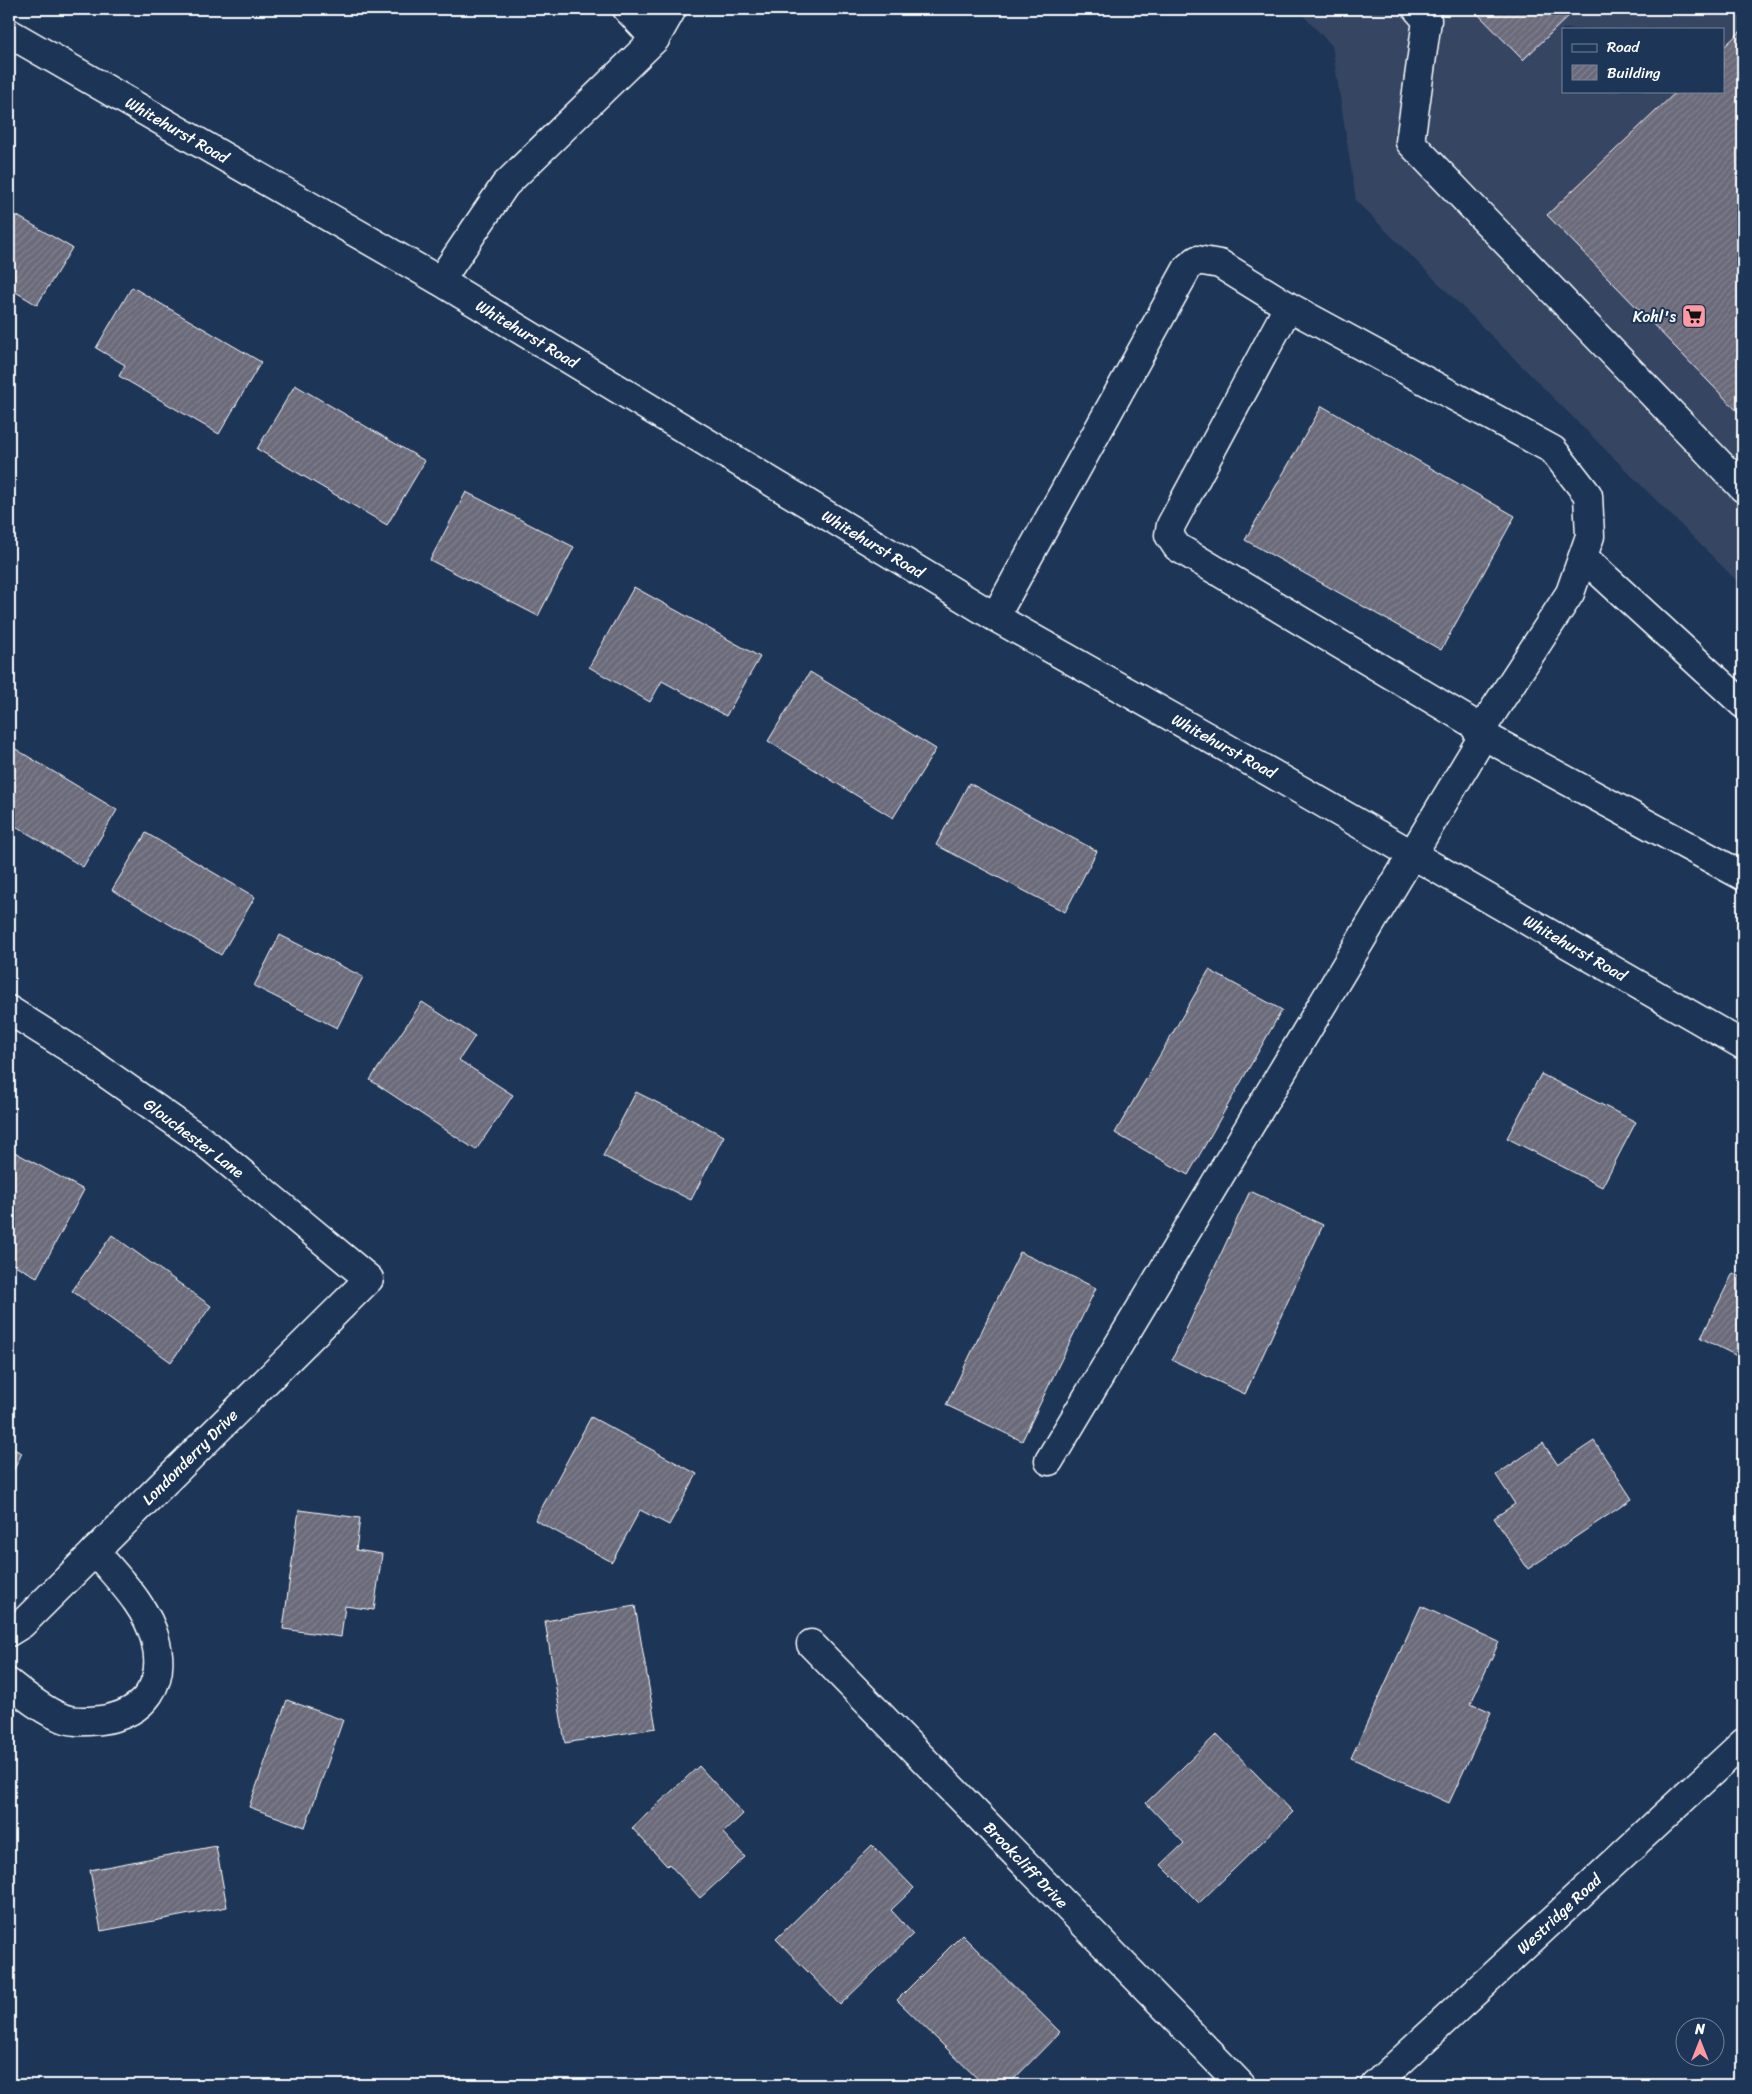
<svg xmlns="http://www.w3.org/2000/svg" width="1752" height="2094" viewBox="0 0 1752 2094" font-family="Sriracha,sans-serif">
  <style>
    .built { fill: #344562; fill-rule: evenodd }
    .building { fill: url(#building-hatch); stroke: #fff }
    .lines { fill: none; stroke-linecap: round; stroke-linejoin: round }
    .minor-casing { stroke: #fff; stroke-width: 31 }
    .major-casing { stroke: #fff; stroke-width: 31 }
    .minor { stroke: #1d3557; stroke-width: 28 }
    .major { stroke: #1d3557; stroke-width: 28 }
    .labels { text-anchor: middle; dominant-baseline: central; stroke-width: 4; stroke-linejoin: round; paint-order: stroke }
    .street-label { font-size: 16px; fill: #fff; stroke: #1d3557 }
    .poi-label { font-size: 16px; fill: #fff; stroke: #1d3557; text-anchor: end }
  </style>
  <defs>
    <pattern id="building-hatch" width="6" height="6" patternUnits="userSpaceOnUse" patternTransform="scale(1.25)"><rect width="6" height="6" fill="#6a6a7a"/><path d="M-1 1l2-2M0 6l6-6M5 7l2-2" fill="none" stroke="#80808e"/></pattern>
  </defs>
  <rect width="100%" height="100%" fill="#1d3557"/>
  <filter id="ink" filterUnits="userSpaceOnUse"><feTurbulence type="fractalNoise" baseFrequency=".02" numOctaves="2"/><feDisplacementMap in="SourceGraphic" scale="10" xChannelSelector="R" yChannelSelector="G"/><feConvolveMatrix kernelMatrix="1 2 1 2 8 2 1 2 1" color-interpolation-filters="sRGB"/></filter>
  <g filter="url(#ink)">
    <!-- built -->
    <path class="built" d="M1297 9H1743V587L1356 201 1332 46ZM1563 29H1723V91H1563Z"/>
    <!-- building -->
    <g class="building">
      <polygon points="1473,9 1576,9 1523,60"/>
      <polygon points="1743,29 1743,417 1547,215 1677,91 1723,91 1723,48"/>
      <polygon points="9,211 72,248 37,305 9,288"/>
      <polygon points="132,287 261,362 219,434 119,376 125,365 96,348"/>
      <polygon points="295,385 425,461 387,525 257,449"/>
      <polygon points="1322,406 1515,516 1441,650 1245,540"/>
      <polygon points="466,492 574,547 538,616 430,560"/>
      <polygon points="634,587 760,657 726,716 662,681 650,702 589,667"/>
      <polygon points="810,672 936,749 893,818 768,741"/>
      <polygon points="9,745 117,810 83,867 9,822"/>
      <polygon points="969,783 1097,851 1065,912 936,845"/>
      <polygon points="146,833 255,897 221,955 112,890"/>
      <polygon points="280,935 363,977 337,1028 254,986"/>
      <polygon points="1209,970 1282,1010 1188,1175 1115,1133"/>
      <polygon points="422,1002 475,1036 459,1060 513,1095 476,1150 370,1080"/>
      <polygon points="1541,1074 1636,1122 1602,1187 1507,1138"/>
      <polygon points="636,1092 724,1136 691,1200 603,1156"/>
      <polygon points="9,1149 84,1190 37,1277 9,1262"/>
      <polygon points="1250,1191 1323,1225 1245,1394 1172,1360"/>
      <polygon points="112,1235 211,1306 171,1362 72,1291"/>
      <polygon points="1020,1252 1096,1288 1022,1441 946,1405"/>
      <polygon points="1733,1273 1743,1278 1743,1359 1701,1338"/>
      <polygon points="591,1417 697,1474 669,1525 640,1510 612,1562 535,1520"/>
      <polygon points="1594,1441 1632,1499 1528,1569 1494,1518 1515,1504 1496,1475 1543,1443 1558,1465"/>
      <polygon points="9,1447 22,1453 9,1480"/>
      <polygon points="299,1510 360,1518 356,1550 382,1554 374,1610 345,1606 341,1637 283,1629"/>
      <polygon points="635,1606 656,1728 565,1743 545,1621"/>
      <polygon points="1421,1606 1499,1642 1471,1703 1491,1712 1449,1803 1351,1758"/>
      <polygon points="287,1700 343,1720 305,1827 249,1807"/>
      <polygon points="1217,1734 1293,1812 1199,1903 1161,1865 1184,1843 1146,1803"/>
      <polygon points="699,1766 743,1814 723,1833 745,1857 700,1898 669,1864 667,1866 632,1828"/>
      <polygon points="872,1845 914,1888 891,1910 913,1934 840,2005 776,1939"/>
      <polygon points="216,1846 227,1907 101,1931 90,1870"/>
      <polygon points="962,1935 1060,2032 1008,2085 984,2085 897,2000"/>
    </g>
    <g class="lines">
      <defs>
        <g id="minor">
          <polyline points="627,9 655,39"/>
          <polyline points="1417,9 1427,20 1410,142 1743,488"/>
          <polyline points="9,33 440,281 995,617 1271,773 1743,1045"/>
          <polyline points="440,281 505,185 655,39 672,9"/>
          <polyline points="1286,305 1553,450 1588,495 1590,536 1570,593 1479,733 1743,876"/>
          <polyline points="1583,557 1743,704"/>
          <polyline points="995,617 1188,267 1197,260 1220,264 1286,305 1286,311 1171,525 1169,535 1177,547 1472,723 1479,733 1479,743 1049,1461"/>
          <polyline points="9,1010 77,1053 208,1145 369,1279 22,1624 9,1632"/>
          <polyline points="811,1644 1241,2085"/>
          <path d="M9 1683C24 1695 45 1712 63 1718 75 1723 88 1721 101 1720 145 1714 167 1683 155 1639 146 1605 117 1578 95 1551"/>
        </g>
        <polyline id="major" points="1375,2085 1743,1743"/>
      </defs>
      <!-- minor casing -->
      <use href="#minor" class="minor-casing"/>
      <!-- major casing -->
      <use href="#major" class="major-casing"/>
      <!-- minor -->
      <use href="#minor" class="minor"/>
      <!-- major -->
      <use href="#major" class="major"/>
    </g>
  </g>
  <!-- icons -->
  <defs>
    <symbol id="supermarket-square" viewBox="-11 -11 22 22"><rect x="-9" y="-9" width="18" height="18" rx="4" fill="#ff9aa2" stroke="#1d3557"/><path d="M-6-5.5h2.5l.6 2H6L4.5 2H-2.5L-4.4-4H-6ZM-1.5 3.2a1.3 1.3 0 1 0 .1 0ZM3 3.2a1.3 1.3 0 1 0 .1 0Z" fill="#111"/></symbol>
  </defs>
  <g fill-rule="evenodd">
    <use href="#supermarket-square" x="1680" y="302" width="28" height="28"/>
  </g>
  <g class="labels">
    <!-- street labels -->
    <g class="street-label">
      <text transform="translate(177 130) rotate(30)">Whitehurst Road</text>
      <text transform="translate(527 334) rotate(31)">Whitehurst Road</text>
      <text transform="translate(873 544) rotate(31)">Whitehurst Road</text>
      <text transform="translate(1224 746) rotate(29)">Whitehurst Road</text>
      <text transform="translate(1575 948) rotate(30)">Whitehurst Road</text>
      <text transform="translate(194 1138) rotate(37)">Glouchester Lane</text>
      <text transform="translate(190 1457) rotate(-45)">Londonderry Drive</text>
      <text transform="translate(1026 1865) rotate(46)">Brookcliff Drive</text>
      <text transform="translate(1559 1914) rotate(-43)">Westridge Road</text>
    </g>
    <!-- poi labels -->
    <g class="poi-label">
      <text x="1676" y="316">Kohl's</text>
    </g>
  </g>
  <!-- margin -->
  <rect width="1752" height="2094" fill="none" stroke="#1d3557" stroke-width="30"/>
  <rect x="15" y="15" width="1722" height="2064" fill="none" stroke="#fff" stroke-width="2" filter="url(#ink)"/>
  <!-- legend -->
  <rect x="1562" y="28" width="162" height="65" fill="#1d3557" stroke="#77869a"/>
  <rect x="1572" y="44" width="25" height="8" fill="#1d3557" stroke="#77869a"/>
  <text x="1607" y="52" font-size="15" fill="#ffffff">Road</text>
  <rect x="1572" y="65" width="25" height="15" fill="url(#building-hatch)" stroke="#77869a"/>
  <text x="1607" y="78" font-size="15" fill="#ffffff">Building</text>
  <!-- north arrow -->
  <g transform="translate(1700 2042)"><circle r="24" fill="#1d3557" stroke="#77869a"/>
  <path d="M0-4L9 19L0 12L-9 19Z" fill="#ff9aa2"/>
  <text y="-8" font-size="14" font-weight="bold" text-anchor="middle" fill="#ffffff">N</text>
  </g>
</svg>
